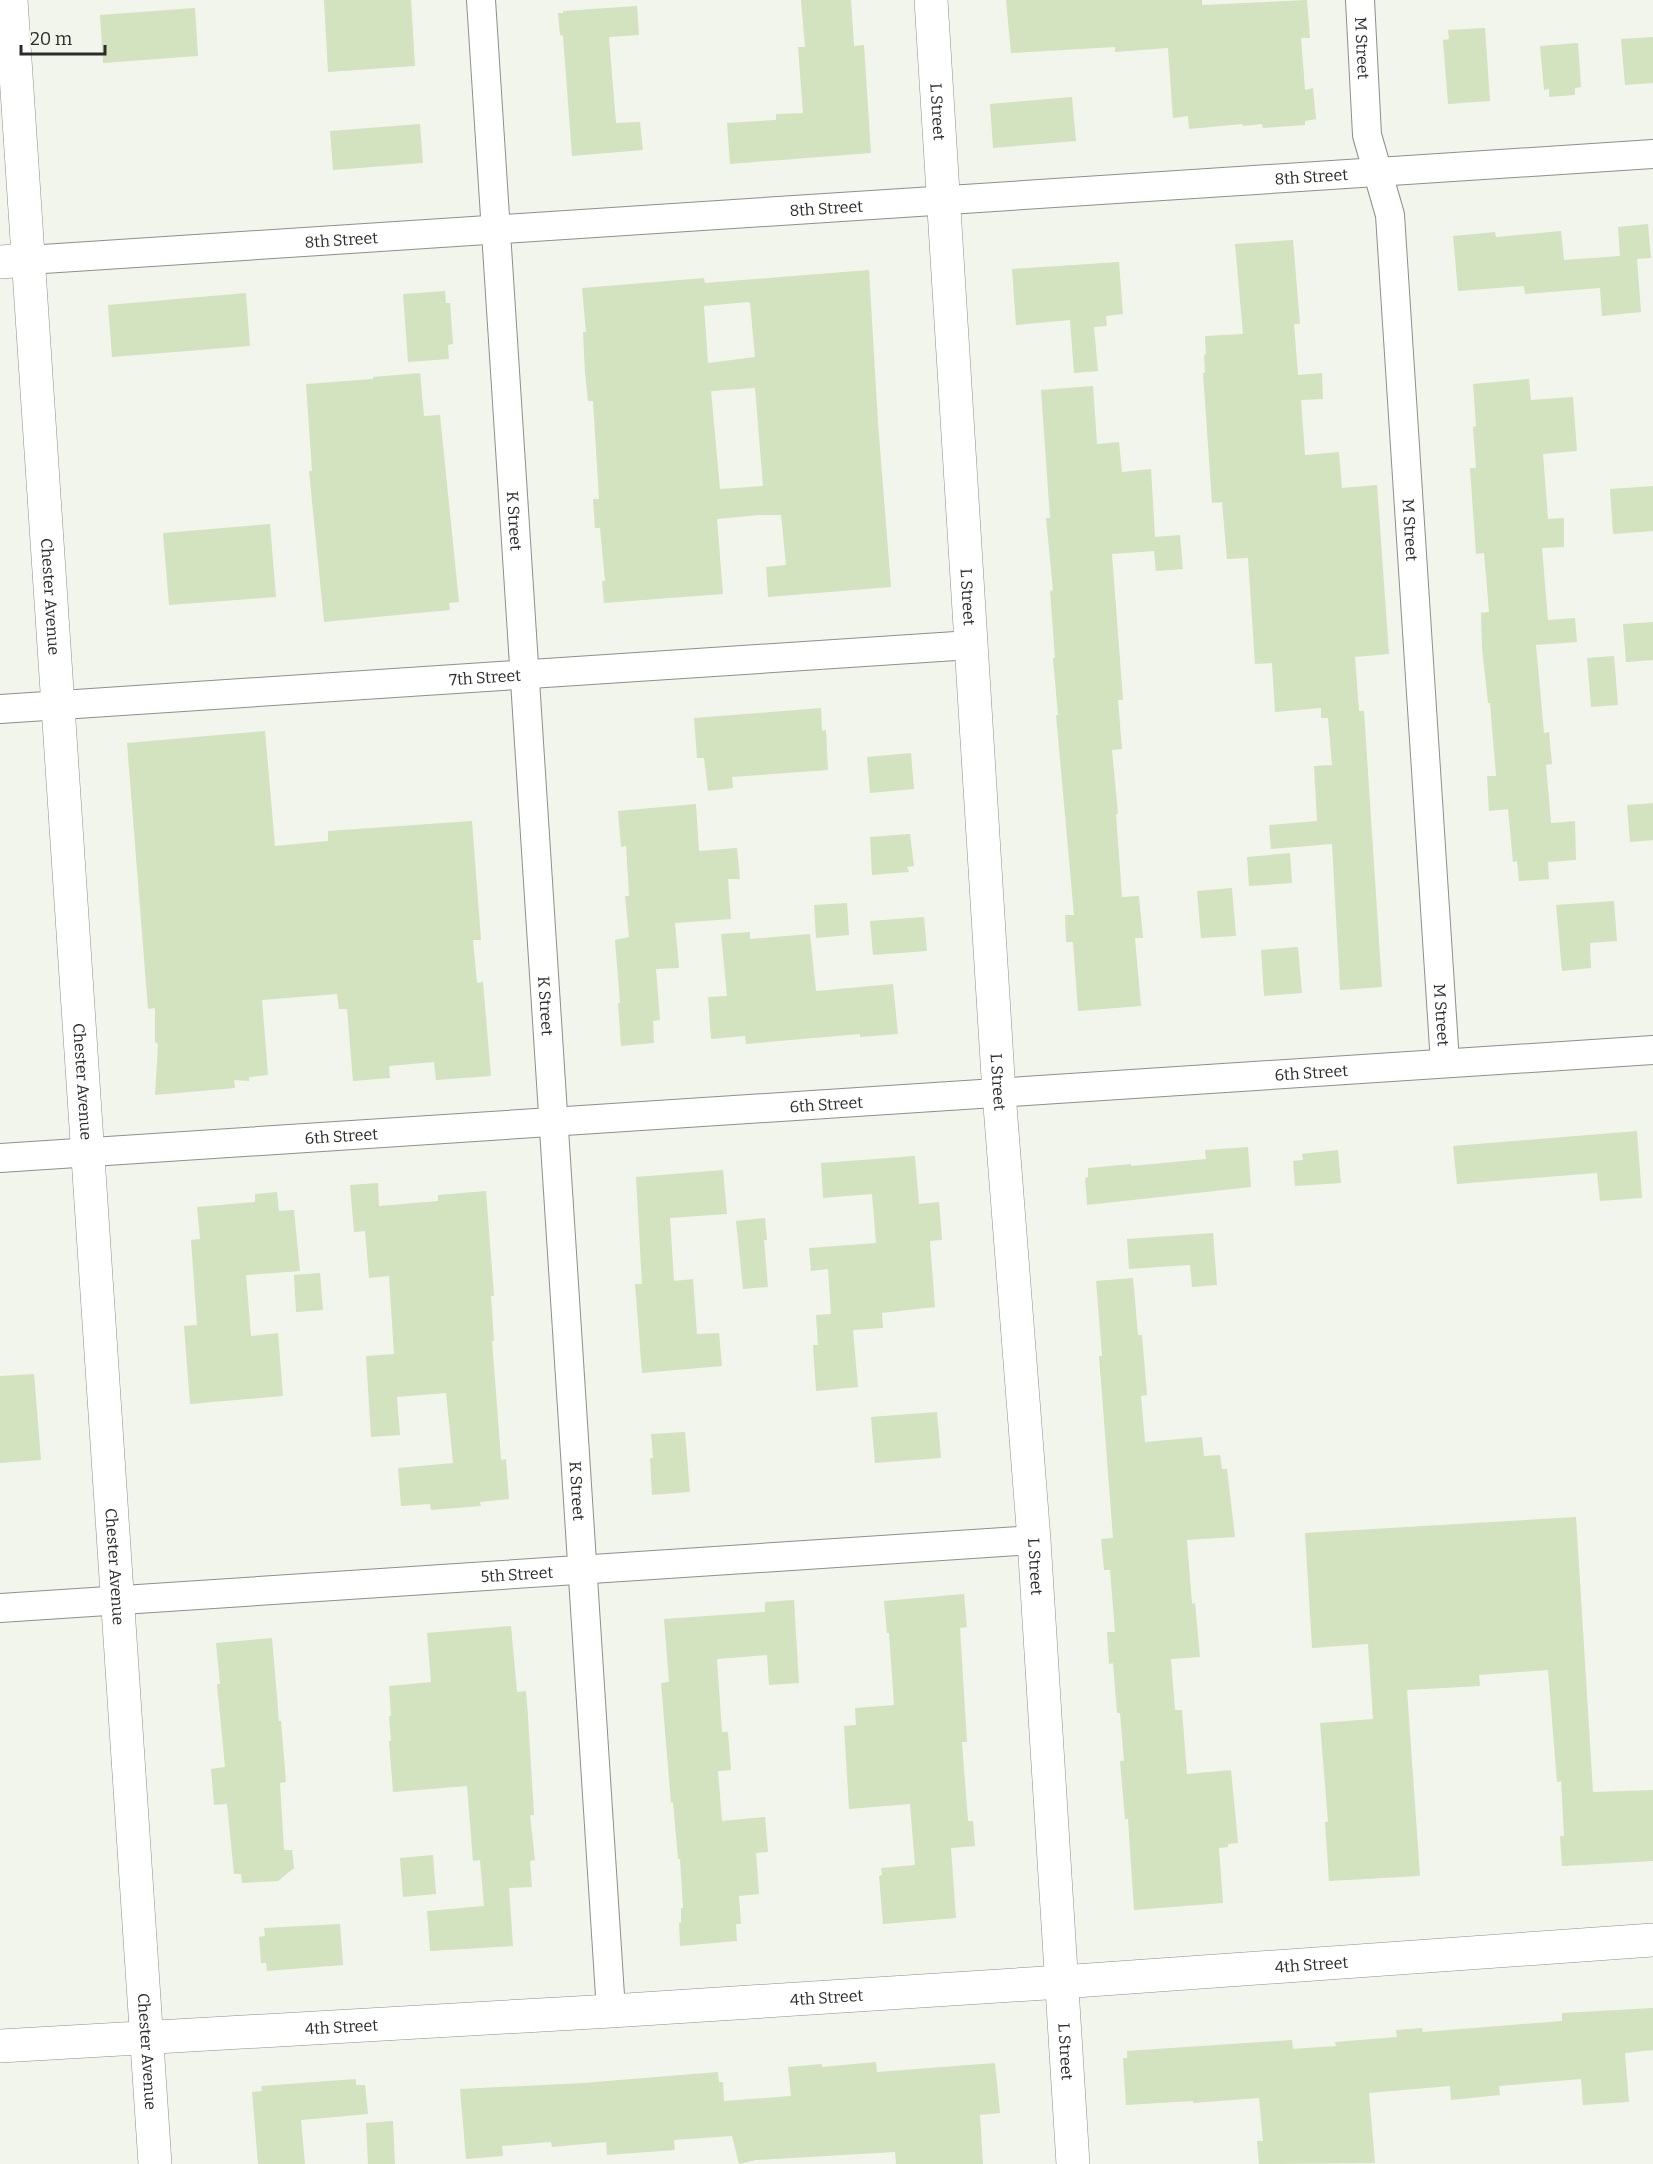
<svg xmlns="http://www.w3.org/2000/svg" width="1653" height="2164" viewBox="0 0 1653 2164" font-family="Bitter,serif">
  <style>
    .building { fill: #d3e2bf; fill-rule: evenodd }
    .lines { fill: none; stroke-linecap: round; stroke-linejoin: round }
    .minor-casing { stroke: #8c9087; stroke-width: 30 }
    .tertiary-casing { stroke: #8c9087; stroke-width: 34 }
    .secondary-casing { stroke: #8c9087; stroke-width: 34 }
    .minor { stroke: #fff; stroke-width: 28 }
    .tertiary { stroke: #fff; stroke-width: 33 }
    .secondary { stroke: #fff; stroke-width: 33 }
    .labels { text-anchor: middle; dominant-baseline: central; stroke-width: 5; stroke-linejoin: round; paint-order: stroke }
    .street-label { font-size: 16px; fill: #2c2d2a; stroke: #f1f5eb }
  </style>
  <rect width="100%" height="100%" fill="#f1f5eb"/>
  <!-- building -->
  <g class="building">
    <polygon points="324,0 411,0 415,66 328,72"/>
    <polygon points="801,0 851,0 854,46 864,45 871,153 730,164 727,123 776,120 776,114 803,113 798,47 805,47"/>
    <polygon points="1006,0 1202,0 1202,5 1307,0 1310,38 1301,38 1305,90 1313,88 1316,119 1305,121 1305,125 1263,128 1262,124 1243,126 1243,124 1189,129 1188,116 1173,118 1168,48 1115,52 1115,47 1011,53"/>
    <polygon points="637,6 639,35 609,37 616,123 640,122 643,150 572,156 563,36 560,35 558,13 563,13 563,11"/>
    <polygon points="195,8 198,56 103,63 100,15"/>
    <polygon points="1485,28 1490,101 1448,104 1443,40 1449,39 1448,30"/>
    <polygon points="1653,37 1653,83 1625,85 1621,39"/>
    <polygon points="1578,43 1581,87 1575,88 1575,95 1549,97 1549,89 1544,90 1540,46"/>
    <polygon points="1072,97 1076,141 993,148 990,104"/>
    <polygon points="420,124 423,163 333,170 330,131"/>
    <polygon points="1648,224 1651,258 1637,259 1641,312 1602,316 1600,288 1525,294 1524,286 1458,291 1453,236 1495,232 1496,237 1561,231 1564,260 1620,256 1618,227"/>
    <polygon points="1293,240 1300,324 1294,324 1298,375 1322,373 1323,399 1301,400 1305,455 1339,452 1342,488 1377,485 1389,654 1355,657 1359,711 1364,711 1382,987 1340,990 1332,844 1271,849 1269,825 1317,821 1314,766 1332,765 1328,718 1321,718 1321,708 1275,712 1272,663 1255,664 1248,558 1227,559 1222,502 1212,503 1203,373 1205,373 1204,355 1206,354 1205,336 1243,334 1235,244"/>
    <polygon points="1119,262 1123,314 1106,316 1107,326 1094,327 1098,371 1074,373 1070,320 1016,325 1012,269"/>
    <path d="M869 270 878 423 891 587 768 597 766 567 786 565 781 515H760L717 519 723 594 604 603 602 581H605L600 528H595L593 499H599L593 401H588L585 373 583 332H586L582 288 704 278 705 283ZM748 302 750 303 755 357 708 363 704 306ZM755 388 763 486 720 489 711 391Z"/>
    <polygon points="445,291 446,303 450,303 453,344 448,345 449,359 408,362 403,294"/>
    <polygon points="246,293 250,346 112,357 108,305"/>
    <polygon points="420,373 424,416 440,415 459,602 449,603 450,610 324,622 309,471 312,471 306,384 373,379 373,377"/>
    <polygon points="1529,379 1531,400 1573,397 1577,451 1543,454 1548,519 1564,518 1564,547 1542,548 1548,620 1575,618 1577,642 1536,645 1544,733 1549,732 1552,764 1546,765 1551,823 1575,821 1576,860 1548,862 1549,879 1519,881 1517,861 1513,862 1508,809 1489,811 1487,776 1496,776 1490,703 1488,703 1482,648 1481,613 1489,612 1484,553 1476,554 1470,468 1476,468 1473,427 1476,426 1473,384"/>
    <polygon points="1093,386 1097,444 1119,442 1122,472 1151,469 1155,537 1180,535 1183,569 1156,571 1154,551 1112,554 1123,700 1118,700 1122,749 1112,750 1118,814 1116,814 1122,897 1139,896 1143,938 1135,938 1141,1006 1078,1011 1073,942 1066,942 1065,915 1074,915 1056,715 1058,715 1053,658 1055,658 1050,591 1053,590 1046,518 1050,518 1041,390"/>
    <polygon points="1653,486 1653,531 1613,534 1610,489"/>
    <polygon points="270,524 276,597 169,605 163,533"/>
    <polygon points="1653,622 1653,660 1626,662 1623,624"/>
    <polygon points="1614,656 1618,705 1591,707 1587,658"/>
    <polygon points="821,708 822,731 826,730 828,770 732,777 733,788 708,791 704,758 697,758 694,718"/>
    <polygon points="265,731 275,846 328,841 328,831 472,821 481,940 473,940 477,983 483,982 491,1076 436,1080 434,1062 389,1066 390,1078 353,1081 347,1009 339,1009 337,994 262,1000 268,1075 249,1077 249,1081 234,1080 235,1088 155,1095 158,1044 155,1042 155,1008 148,1009 127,743"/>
    <polygon points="911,753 914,789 870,793 867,757"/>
    <polygon points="1653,803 1653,840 1630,842 1627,805"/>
    <polygon points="696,804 699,851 737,848 740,879 728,879 731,919 675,923 679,968 656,969 660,1020 653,1021 654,1043 621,1046 618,1003 620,1003 615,940 629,937 625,896 629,896 626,846 621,847 618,811"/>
    <polygon points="910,834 914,866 907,867 909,872 872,875 870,837"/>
    <polygon points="1290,853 1292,883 1249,886 1247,857"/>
    <polygon points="1232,888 1236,936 1201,938 1197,891"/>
    <polygon points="1614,901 1617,941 1590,943 1591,968 1562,971 1556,905"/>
    <polygon points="847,903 849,935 816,938 814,905"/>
    <polygon points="924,917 927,951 873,955 870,921"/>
    <polygon points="750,932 750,939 810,934 816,991 893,984 898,1034 860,1037 860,1034 746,1044 745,1036 711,1039 708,997 727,996 721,934"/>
    <polygon points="1298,947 1302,993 1264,996 1261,950"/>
    <polygon points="1637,1131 1642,1198 1600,1201 1597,1173 1457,1184 1453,1146"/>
    <polygon points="1248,1147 1251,1187 1087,1205 1085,1178 1088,1177 1088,1168 1131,1164 1131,1166 1206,1159 1205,1150"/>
    <polygon points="1338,1150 1341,1183 1295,1186 1293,1161 1303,1160 1302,1154"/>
    <polygon points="915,1156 919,1204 939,1202 942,1240 930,1241 935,1307 882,1313 883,1328 853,1330 858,1387 816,1391 813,1345 818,1345 816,1315 831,1314 828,1269 811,1271 809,1248 876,1243 872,1194 823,1198 821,1163"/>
    <polygon points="723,1170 727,1214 670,1218 674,1281 693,1279 697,1334 719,1333 722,1366 642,1373 635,1284 642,1284 636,1177"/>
    <polygon points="378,1183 379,1206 438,1201 438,1195 486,1191 494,1296 491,1296 494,1341 492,1341 499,1432 501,1460 506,1459 509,1499 480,1502 481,1506 431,1510 430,1504 401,1506 398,1468 453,1463 446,1393 397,1397 400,1435 371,1437 366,1356 394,1354 389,1276 369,1278 365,1231 354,1232 350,1185"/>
    <polygon points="277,1192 279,1211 294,1210 300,1271 246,1275 251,1336 278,1333 283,1396 190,1404 184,1326 197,1325 191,1240 200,1239 197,1207 255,1202 255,1194"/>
    <polygon points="765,1218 767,1240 764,1240 768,1287 743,1289 736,1221"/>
    <polygon points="1213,1233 1217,1285 1192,1287 1190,1265 1129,1269 1127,1239"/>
    <polygon points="320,1273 323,1310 296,1312 294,1275"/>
    <polygon points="1133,1278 1138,1335 1142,1335 1147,1395 1141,1396 1145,1442 1202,1437 1204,1456 1220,1455 1222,1469 1227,1469 1235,1537 1187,1540 1192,1604 1195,1603 1200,1657 1171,1659 1175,1710 1182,1710 1187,1774 1231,1770 1238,1843 1228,1844 1228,1847 1219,1848 1223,1903 1134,1910 1128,1819 1125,1819 1120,1761 1124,1761 1120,1713 1117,1713 1113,1663 1109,1664 1107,1632 1115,1632 1110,1570 1104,1570 1101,1539 1113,1538 1099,1356 1102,1356 1096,1281"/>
    <polygon points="34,1374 41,1460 0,1463 0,1376"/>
    <polygon points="937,1412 941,1458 875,1463 871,1417"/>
    <polygon points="685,1432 690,1492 652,1495 650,1458 653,1458 651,1434"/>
    <polygon points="1576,1517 1593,1792 1653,1790 1653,1861 1562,1866 1560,1836 1564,1836 1561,1781 1557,1782 1548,1670 1479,1675 1480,1686 1407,1690 1420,1876 1329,1881 1325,1822 1328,1822 1320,1723 1373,1719 1368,1644 1312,1648 1305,1533"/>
    <polygon points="964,1594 967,1627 960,1628 967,1742 962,1742 968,1821 973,1821 975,1846 951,1848 956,1918 883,1924 879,1876 882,1875 881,1868 915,1865 910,1804 849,1809 844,1726 856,1725 855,1708 894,1705 889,1633 887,1633 884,1601"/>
    <polygon points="794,1600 799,1683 769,1685 767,1655 717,1659 722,1732 728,1732 731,1770 718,1771 722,1821 765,1817 768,1852 756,1853 759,1894 739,1896 741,1924 736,1924 737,1941 680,1946 679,1923 681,1923 681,1908 683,1908 680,1859 678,1859 673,1802 671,1803 661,1683 669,1682 664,1619 765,1612 765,1602"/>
    <polygon points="511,1626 517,1692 526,1691 528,1717 534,1815 530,1815 535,1860 530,1861 532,1887 509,1888 513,1946 430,1951 427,1911 484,1906 480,1860 473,1861 467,1786 393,1792 389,1741 391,1741 389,1716 391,1716 389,1686 431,1682 427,1633"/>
    <polygon points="272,1638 279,1721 281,1721 286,1782 280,1783 284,1850 292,1850 294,1868 278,1881 242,1883 241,1874 234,1874 227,1804 214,1805 211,1769 225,1767 217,1684 220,1684 216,1643"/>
    <polygon points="433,1855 436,1894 403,1897 400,1858"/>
    <polygon points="340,1924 343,1965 267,1971 266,1963 261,1963 259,1937 265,1936 264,1928"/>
    <polygon points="1653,2008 1653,2050 1625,2053 1629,2102 1583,2105 1581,2079 1499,2086 1500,2095 1451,2100 1450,2086 1369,2093 1375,2163 1259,2164 1257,2141 1263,2141 1259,2098 1193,2103 1193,2101 1126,2105 1123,2058 1127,2058 1127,2051 1292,2040 1293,2049 1336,2046 1335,2042 1397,2037 1396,2030 1422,2028 1423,2032 1562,2021 1562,2013"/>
    <polygon points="876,2062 877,2072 995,2063 1000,2113 980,2115 983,2164 896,2164 895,2152 756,2160 739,2164 732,2136 674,2140 675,2150 607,2155 606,2142 552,2147 551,2142 502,2146 503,2156 466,2159 460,2089 583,2083 718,2072 719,2082 723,2082 724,2101 791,2096 788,2067 822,2064 822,2067"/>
    <polygon points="356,2079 356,2085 365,2085 368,2114 301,2120 305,2164 258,2164 252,2092 262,2091 261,2086"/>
    <polygon points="393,2121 395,2164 368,2164 366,2123"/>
  </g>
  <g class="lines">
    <defs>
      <g id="minor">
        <path id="s1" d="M481 0 611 2011"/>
        <path id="s2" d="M1360 0 1367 135 1390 215 1445 1063"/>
        <path id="s3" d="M28 260 1653 154"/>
        <path id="s4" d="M0 709 971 645"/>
        <path id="s5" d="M0 1158 1653 1050"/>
        <path id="s6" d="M0 1608 1034 1540"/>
      </g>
      <g id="tertiary">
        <path id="s7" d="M931 0 999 1093 1034 1540 1073 2164"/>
        <polyline points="0,262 28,260"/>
        <path id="s8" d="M0 2046 611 2011 1061 1982 1653 1940"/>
      </g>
      <g id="secondary">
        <path id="s9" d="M11 0 155 2164"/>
      </g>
    </defs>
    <!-- minor casing -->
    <use href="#minor" class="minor-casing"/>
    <!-- tertiary casing -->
    <use href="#tertiary" class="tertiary-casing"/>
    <!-- secondary casing -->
    <use href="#secondary" class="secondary-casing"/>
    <!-- minor -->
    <use href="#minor" class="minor"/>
    <!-- tertiary -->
    <use href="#tertiary" class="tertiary"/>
    <!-- secondary -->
    <use href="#secondary" class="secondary"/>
  </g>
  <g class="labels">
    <!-- street labels -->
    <g class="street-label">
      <text stroke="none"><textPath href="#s2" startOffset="48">M Street</textPath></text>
      <text stroke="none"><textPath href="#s7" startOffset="112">L Street</textPath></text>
      <text stroke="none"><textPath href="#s3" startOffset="1286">8th Street</textPath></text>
      <text stroke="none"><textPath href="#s3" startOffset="800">8th Street</textPath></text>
      <text stroke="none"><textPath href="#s3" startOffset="314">8th Street</textPath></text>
      <text stroke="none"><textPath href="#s1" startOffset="522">K Street</textPath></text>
      <text stroke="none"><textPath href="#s2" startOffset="534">M Street</textPath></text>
      <text stroke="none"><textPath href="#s9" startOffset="598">Chester Avenue</textPath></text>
      <text stroke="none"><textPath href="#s7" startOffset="598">L Street</textPath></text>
      <text stroke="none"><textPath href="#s4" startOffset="486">7th Street</textPath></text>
      <text stroke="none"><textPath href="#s1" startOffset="1008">K Street</textPath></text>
      <text stroke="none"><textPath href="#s2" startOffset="1020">M Street</textPath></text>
      <text stroke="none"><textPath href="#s5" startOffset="1314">6th Street</textPath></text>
      <text stroke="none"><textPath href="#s9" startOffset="1084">Chester Avenue</textPath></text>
      <text stroke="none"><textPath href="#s7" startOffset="1084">L Street</textPath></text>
      <text stroke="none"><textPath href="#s5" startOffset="828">6th Street</textPath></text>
      <text stroke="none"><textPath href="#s5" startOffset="342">6th Street</textPath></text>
      <text stroke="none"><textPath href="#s1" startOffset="1494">K Street</textPath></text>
      <text stroke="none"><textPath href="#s9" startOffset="1570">Chester Avenue</textPath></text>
      <text stroke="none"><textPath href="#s7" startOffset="1570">L Street</textPath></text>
      <text stroke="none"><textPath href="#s6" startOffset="518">5th Street</textPath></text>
      <text stroke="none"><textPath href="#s8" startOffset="1314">4th Street</textPath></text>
      <text stroke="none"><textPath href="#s8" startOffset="828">4th Street</textPath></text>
      <text stroke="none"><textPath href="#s8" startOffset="342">4th Street</textPath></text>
      <text stroke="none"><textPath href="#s9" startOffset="2056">Chester Avenue</textPath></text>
      <text stroke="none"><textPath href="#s7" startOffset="2056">L Street</textPath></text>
    </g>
  </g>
  <!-- scale -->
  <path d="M21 45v9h84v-9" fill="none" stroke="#2c2d2a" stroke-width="3"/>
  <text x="30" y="45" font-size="18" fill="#2c2d2a" stroke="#f1f5eb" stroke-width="4.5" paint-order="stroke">20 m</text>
</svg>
